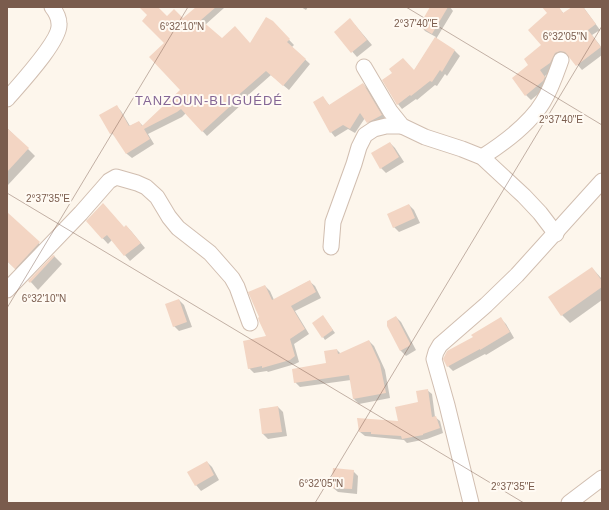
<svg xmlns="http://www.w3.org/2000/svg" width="609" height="510" viewBox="0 0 609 510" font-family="Arial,sans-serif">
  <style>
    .shadow { fill: #0003 }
    .building { fill: #f3d5c3 }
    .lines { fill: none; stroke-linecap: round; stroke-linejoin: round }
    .minor-casing { stroke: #d1beb0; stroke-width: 17 }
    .minor { stroke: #fff; stroke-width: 15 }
    .ticks { fill: none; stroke: #7a5c4d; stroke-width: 1; stroke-opacity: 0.45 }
    .labels { text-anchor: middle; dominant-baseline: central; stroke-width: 4; stroke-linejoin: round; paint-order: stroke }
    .quarter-label { font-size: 13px; letter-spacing: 1px; fill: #846695; stroke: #fffaf3 }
    .ticks-label { font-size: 10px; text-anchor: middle; fill: #7a5c4d; stroke: #fffaf3; stroke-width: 4; stroke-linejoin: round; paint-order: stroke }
  </style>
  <rect width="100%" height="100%" fill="#fdf6ec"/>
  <!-- shadow -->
  <g class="shadow">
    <polygon points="141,7 156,7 167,17 183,20 197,7 222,7 224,8 205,25 222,39 250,44 272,22 294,45 292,47 310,64 289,90 271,75 239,103 241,105 207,136 186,113 182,117 148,134 154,144 132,158 127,154 116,137 111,133 116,106 121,111 130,126 139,122 143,126 181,90 165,43 149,15"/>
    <polygon points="301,7 308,7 306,10"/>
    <polygon points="431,7 450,7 453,11 436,39 455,51 460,56 447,76 445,74 437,86 435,85 417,100 416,99 402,109 398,104 383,80 414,71 436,37 425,31 420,25"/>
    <polygon points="554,7 558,7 564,14 573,7 584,8 600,30 592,35 602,48 602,55 582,70 571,57 565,56 555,68 545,76 550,83 548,86 531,100 526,95 530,65 543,45"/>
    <polygon points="355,25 372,45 357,57 335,32"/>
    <polygon points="363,84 368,89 386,120 372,127 365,118 355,133 348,129 335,137 331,132 323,98 330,106"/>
    <polygon points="7,128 35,156 7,186"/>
    <polygon points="390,143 395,148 404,162 386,173 381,168"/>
    <polygon points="103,204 124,228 126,226 131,231 145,248 130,261 112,240 108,244 87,221"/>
    <polygon points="409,205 414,210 420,223 399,232 394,227"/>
    <polygon points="7,213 47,251 23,276 7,261"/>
    <polygon points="54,256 62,264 38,290 30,281"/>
    <polygon points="592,268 602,279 602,300 570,323 562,315"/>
    <polygon points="309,281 315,286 321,298 295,311 309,334 294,344 299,362 295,364 268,372 267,371 254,373 249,368 267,337 265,286 270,291 274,300"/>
    <polygon points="179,300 184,305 192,327 179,331 174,326"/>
    <polygon points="396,317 401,322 416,350 406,356 400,350"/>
    <polygon points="325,319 335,333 325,340 323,337"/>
    <polygon points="501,319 506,324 514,338 486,355 485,354 453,371 448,366 474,338"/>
    <polygon points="369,341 374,346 385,370 390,398 359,404 354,399 351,380 300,387 295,382 327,364 337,350 341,354"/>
    <polygon points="427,390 432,394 435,417 440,421 443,433 427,439 407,443 404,440 365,436 360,432 399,422 419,403"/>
    <polygon points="278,407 283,412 287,436 268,439 263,434 260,409"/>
    <polygon points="207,462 212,467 219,480 201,491 196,485"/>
    <polygon points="353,471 358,476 357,494 338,492 332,487"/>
  </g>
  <!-- building -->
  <g class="building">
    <polygon points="139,7 158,7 167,16 174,9 183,18 196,7 216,7 201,20 222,38 235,26 250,43 266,17 273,21 290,39 287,42 306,59 283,86 266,71 235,98 237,100 202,132 181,109 177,112 144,129 150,139 126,154 112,133 110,134 99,115 117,105 129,126 139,121 142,126 180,90 149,57 164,43 142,21 147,15"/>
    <polygon points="430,7 448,7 432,34 419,26"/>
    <polygon points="542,7 559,7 563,13 572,7 583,7 596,24 588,30 601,47 576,66 565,52 560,51 555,53 550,63 540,70 545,77 543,81 525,96 512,78 528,65 524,59 541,45 528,30 547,13"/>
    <polygon points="350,18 367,40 351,53 334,32"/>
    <polygon points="435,37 455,50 442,72 440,70 432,82 430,81 411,96 410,95 397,105 382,80 392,73 389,69 403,58 414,70"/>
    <polygon points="363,83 382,115 367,123 360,113 350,129 343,125 330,133 313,102 323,96 329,105"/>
    <polygon points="7,128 29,148 7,172"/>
    <polygon points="390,142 399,157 380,169 371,153"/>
    <polygon points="103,203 124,227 126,225 141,243 124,256 107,235 102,239 86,221"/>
    <polygon points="409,204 415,218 393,228 387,214"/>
    <polygon points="7,212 40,242 15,269 7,261"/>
    <polygon points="53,255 55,256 30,283 28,281"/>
    <polygon points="592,267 602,281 602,287 561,316 548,297"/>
    <polygon points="310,280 316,292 291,306 305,329 290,339 295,356 290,360 262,368 262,366 248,369 243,341 266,336 259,321 258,318 259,317 248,292 265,285 272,300"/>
    <polygon points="179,299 187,322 173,327 165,304"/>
    <polygon points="323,315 333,330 322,338 312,323"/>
    <polygon points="396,316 411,345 400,351 387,326 387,321"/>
    <polygon points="501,317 510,332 480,350 480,349 447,367 443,359 447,351 473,337 471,335"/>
    <polygon points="369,340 380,364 386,393 353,399 349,375 294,383 292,369 326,363 324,351 337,349 338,354"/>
    <polygon points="428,389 432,417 436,416 440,428 423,434 423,435 402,439 401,436 371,434 371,432 359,432 357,418 398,421 395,407 418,402 416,391"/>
    <polygon points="278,406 282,432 262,434 259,409"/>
    <polygon points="207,461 214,475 195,486 187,472"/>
    <polygon points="333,468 354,470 352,489 331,488"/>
  </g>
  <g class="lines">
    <defs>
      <g id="minor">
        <polyline points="364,67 390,111 402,126 425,137 462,149 482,157 524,196 540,213 556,234"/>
        <path d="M7 99C19 85 61 40 59 24 59 17 56 12 52 7"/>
        <path d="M482 157C504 143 529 125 543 102 551 89 556 74 561 60"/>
        <polyline points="331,247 333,222 354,164 359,147 365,135 374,129 386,126 402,126"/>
        <polyline points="7,290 81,213 109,181 116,177 137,183 146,187 157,197 169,217 178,228 210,253 232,278 237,287 250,323"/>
        <polyline points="471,503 447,405 434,359 436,352 440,345 486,305 517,275 602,181"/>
        <polyline points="569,503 602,478"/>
      </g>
    </defs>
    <!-- minor casing -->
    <use href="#minor" class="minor-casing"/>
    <!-- minor -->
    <use href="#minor" class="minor"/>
  </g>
  <!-- ticks -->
  <path class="ticks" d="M406 7 602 125M7 193 524 503M7 308 188 7M315 503 602 26"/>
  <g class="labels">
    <!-- quarter labels -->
    <g class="quarter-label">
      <text x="209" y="100">TANZOUN-BLIGUÉDÉ</text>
    </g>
  </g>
  <g class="ticks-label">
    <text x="416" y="27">2°37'40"E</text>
    <text x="182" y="30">6°32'10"N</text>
    <text x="565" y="40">6°32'05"N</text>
    <text x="561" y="123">2°37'40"E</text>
    <text x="48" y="202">2°37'35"E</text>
    <text x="44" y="302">6°32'10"N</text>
    <text x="321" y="487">6°32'05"N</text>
    <text x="513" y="490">2°37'35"E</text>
  </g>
  <!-- border -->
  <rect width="609" height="510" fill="none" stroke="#7a5c4d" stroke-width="16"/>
</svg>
